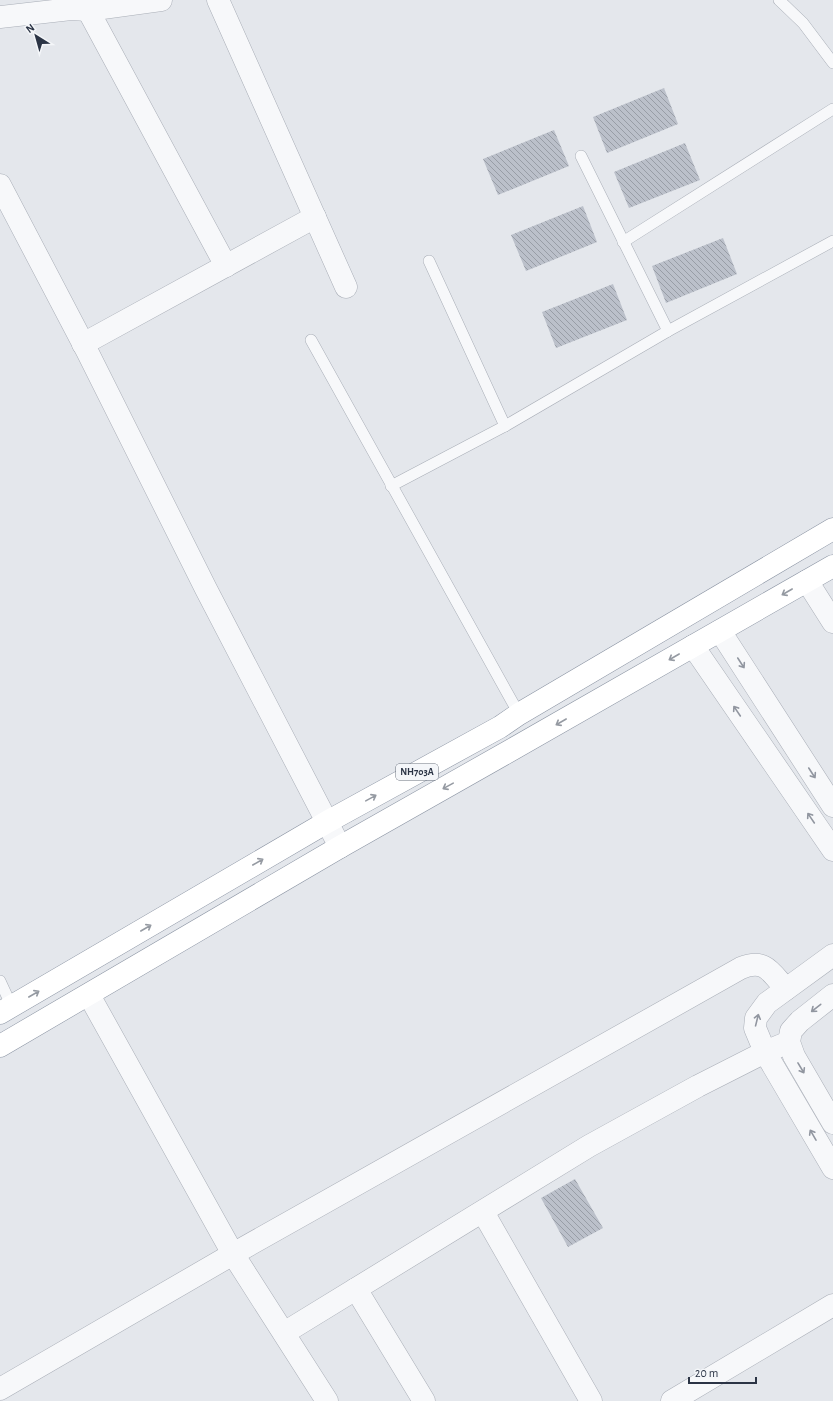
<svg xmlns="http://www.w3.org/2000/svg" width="833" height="1401" viewBox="0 0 833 1401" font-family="'Alegreya Sans',sans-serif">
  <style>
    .building { fill: url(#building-back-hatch) }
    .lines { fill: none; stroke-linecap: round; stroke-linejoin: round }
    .service-casing { stroke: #a9aeb7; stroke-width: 12 }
    .minor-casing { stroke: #a9aeb7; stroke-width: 23 }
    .trunk-casing { stroke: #8b94a3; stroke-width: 23 }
    .service { stroke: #f7f8fa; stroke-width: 11 }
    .minor { stroke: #f7f8fa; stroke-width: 22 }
    .trunk { stroke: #fff; stroke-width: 22 }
    .oneway { stroke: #959aa2 }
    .oneway2 { stroke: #9196a0 }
    .labels { text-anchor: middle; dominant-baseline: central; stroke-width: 4; stroke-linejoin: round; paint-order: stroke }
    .shield { fill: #f4f6f9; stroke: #676e7b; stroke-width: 1 }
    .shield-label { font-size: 10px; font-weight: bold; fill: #2b3445 }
  </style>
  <defs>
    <pattern id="building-back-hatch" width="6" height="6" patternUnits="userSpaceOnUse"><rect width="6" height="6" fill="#bbc0ca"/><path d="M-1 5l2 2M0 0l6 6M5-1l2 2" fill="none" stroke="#989da6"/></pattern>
  </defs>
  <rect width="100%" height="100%" fill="#e4e7ec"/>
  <!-- building -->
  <g class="building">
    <polygon points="664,88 678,124 607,153 593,117"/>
    <polygon points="554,130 569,166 498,195 483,159"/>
    <polygon points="685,143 700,180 629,208 614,172"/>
    <polygon points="583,206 597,242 526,271 511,235"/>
    <polygon points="723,238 737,274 666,303 652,266"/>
    <polygon points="613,284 627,320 556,348 542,312"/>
    <polygon points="575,1179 603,1228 568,1247 541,1198"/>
  </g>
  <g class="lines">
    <defs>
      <g id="service">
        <polyline points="779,0 803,23 833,63"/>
        <polyline points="581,156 668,331"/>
        <polyline points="623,242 833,109"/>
        <polyline points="429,261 505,426"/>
        <polyline points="311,340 519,714"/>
        <polyline points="391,486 505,426 668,331 833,241"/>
        <polyline points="0,981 12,1007"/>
      </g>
      <g id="minor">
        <polyline points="218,0 346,287"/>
        <polyline points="88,10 226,266"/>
        <polyline points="0,17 71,9 88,10 161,0"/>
        <polyline points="0,185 87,351 206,589 340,847"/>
        <polyline points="83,344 315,217"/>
        <polyline points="807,581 833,622"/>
        <polyline points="720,631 833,806"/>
        <polyline points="693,646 833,850"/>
        <polyline points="833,955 767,1003 756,1018 755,1028 765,1052 833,1168"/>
        <polyline points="89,995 233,1254 327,1401"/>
        <polyline points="833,995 800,1021 791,1031 789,1042 794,1056 833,1123"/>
        <polyline points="483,1212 591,1401"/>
        <polyline points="356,1289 424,1401"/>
        <polyline points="284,1333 589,1146 698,1086 765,1052 789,1042"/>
        <path d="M0 1389 233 1254 741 968C766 958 771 973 786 989"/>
        <polyline points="672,1401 833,1305"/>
      </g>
      <g id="trunk">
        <polyline points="0,1013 327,822 500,727 519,714 833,529"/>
        <polyline points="0,1046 340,847 513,749 833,566"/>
      </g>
    </defs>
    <!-- service casing -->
    <use href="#service" class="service-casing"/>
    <!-- minor casing -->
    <use href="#minor" class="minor-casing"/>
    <!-- trunk casing -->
    <use href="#trunk" class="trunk-casing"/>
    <!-- service -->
    <use href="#service" class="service"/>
    <!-- minor -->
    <use href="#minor" class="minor"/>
    <!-- trunk -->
    <use href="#trunk" class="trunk"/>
  </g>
  <!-- one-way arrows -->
  <defs><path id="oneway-shaft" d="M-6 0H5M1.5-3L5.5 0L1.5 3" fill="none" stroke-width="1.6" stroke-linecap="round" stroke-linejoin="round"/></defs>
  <g class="oneway">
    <use href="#oneway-shaft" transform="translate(787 592) rotate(150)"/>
    <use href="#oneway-shaft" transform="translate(674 657) rotate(150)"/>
    <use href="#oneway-shaft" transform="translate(561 722) rotate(150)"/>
    <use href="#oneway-shaft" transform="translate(448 786) rotate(151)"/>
    <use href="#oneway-shaft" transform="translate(371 798) rotate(-29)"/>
    <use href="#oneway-shaft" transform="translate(258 862) rotate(-30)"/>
    <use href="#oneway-shaft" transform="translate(146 928) rotate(-30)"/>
    <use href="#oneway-shaft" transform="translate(34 994) rotate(-30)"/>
  </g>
  <g class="oneway2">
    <use href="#oneway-shaft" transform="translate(741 663) rotate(57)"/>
    <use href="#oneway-shaft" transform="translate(737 711) rotate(-124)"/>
    <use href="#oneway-shaft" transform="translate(812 773) rotate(57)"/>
    <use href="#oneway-shaft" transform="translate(811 818) rotate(-124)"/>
    <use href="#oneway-shaft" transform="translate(816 1008) rotate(142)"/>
    <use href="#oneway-shaft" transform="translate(757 1020) rotate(-76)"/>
    <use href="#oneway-shaft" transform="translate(801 1068) rotate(59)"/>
    <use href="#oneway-shaft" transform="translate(813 1135) rotate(-120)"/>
  </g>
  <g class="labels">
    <!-- shield labels -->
    <rect class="shield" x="396" y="764" width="42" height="16" rx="3"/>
    <g class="shield-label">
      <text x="417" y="772">NH703A</text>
    </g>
  </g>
  <!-- north arrow -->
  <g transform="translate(36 36) rotate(323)" stroke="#f4f6f9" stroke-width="3" paint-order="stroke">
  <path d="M0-3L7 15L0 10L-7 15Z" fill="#2b3445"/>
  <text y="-6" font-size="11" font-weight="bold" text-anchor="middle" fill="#2b3445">N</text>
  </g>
  <!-- scale -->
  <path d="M689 1377v6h67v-6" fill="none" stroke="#2b3445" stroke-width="2"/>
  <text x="695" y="1377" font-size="12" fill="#2b3445" stroke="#f4f6f9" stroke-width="3" paint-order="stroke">20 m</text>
</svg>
